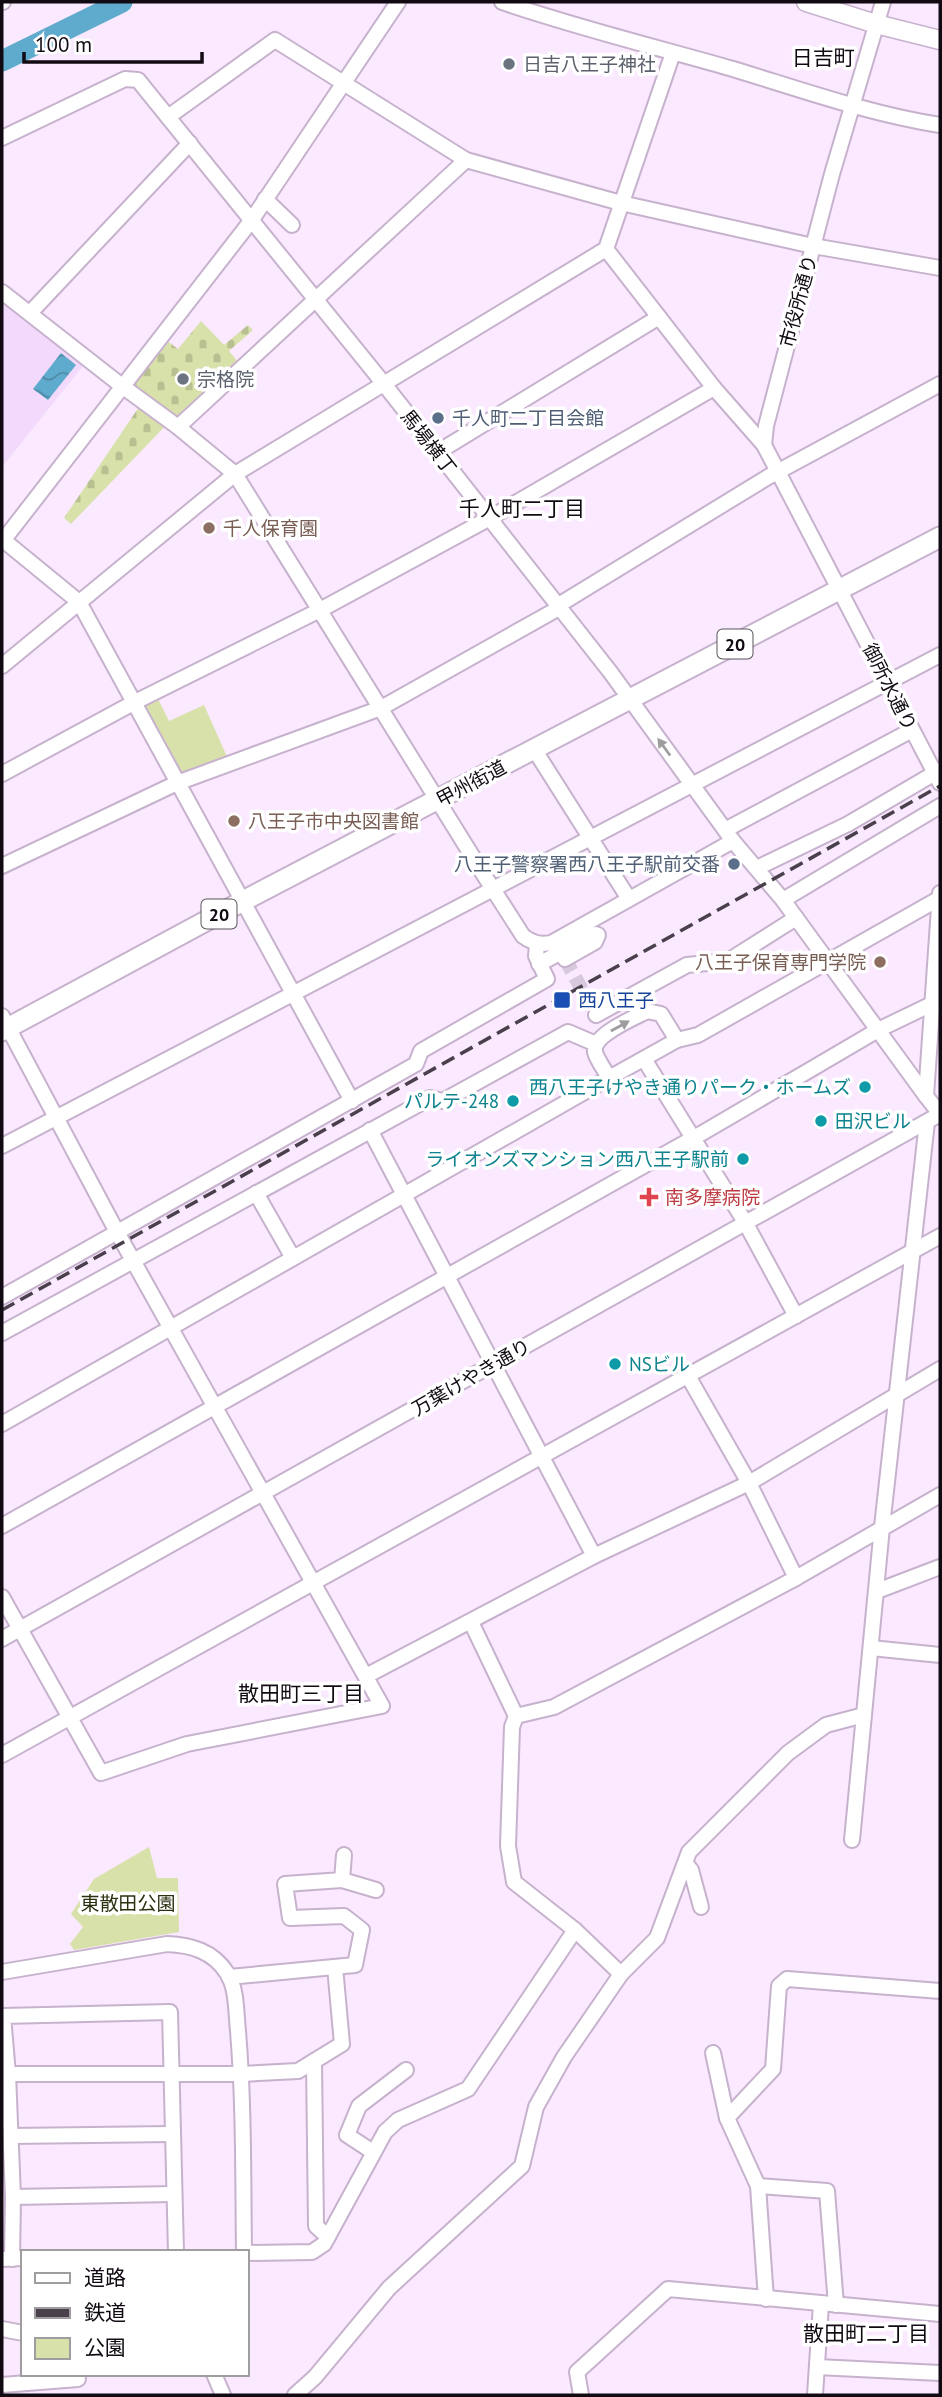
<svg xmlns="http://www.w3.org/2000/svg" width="942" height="2397" viewBox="0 0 942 2397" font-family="'PT Sans','Noto Sans JP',sans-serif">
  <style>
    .built { fill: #f3d9fb }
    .cemetery { fill: url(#cemetery-stones) }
    .park { fill: #d8e1aa }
    .water { fill: url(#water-waves) }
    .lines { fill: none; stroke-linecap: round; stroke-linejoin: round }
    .river { stroke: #5fabcd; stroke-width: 21 }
    .minor-tunnel { stroke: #d7c8dc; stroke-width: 14; stroke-dasharray: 14 7; stroke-linecap: butt }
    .minor-casing { stroke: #c7b2cd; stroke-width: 18 }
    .major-casing { stroke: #c7b2cd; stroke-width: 21 }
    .highway-casing { stroke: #c7b2cd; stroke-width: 23 }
    .minor { stroke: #fff; stroke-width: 14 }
    .major { stroke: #fff; stroke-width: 18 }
    .highway { stroke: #fff; stroke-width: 19 }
    .rail { stroke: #49404c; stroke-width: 3.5; stroke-dasharray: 14 7; stroke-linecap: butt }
    .oneway { fill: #a09da1 }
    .worship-dot { fill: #6b7280; stroke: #fff; stroke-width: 2.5 }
    .service-dot { fill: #5c6f8a; stroke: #fff; stroke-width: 2.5 }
    .education-dot { fill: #8d6e63; stroke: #fff; stroke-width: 2.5 }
    .transit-dot { fill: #1a4fb4; stroke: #fff; stroke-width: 2.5 }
    .culture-dot { fill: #0f9aa8; stroke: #fff; stroke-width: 2.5 }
    .health-dot { fill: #e0444e; stroke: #fff; stroke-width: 2.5 }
    .labels { text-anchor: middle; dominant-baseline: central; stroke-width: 7; stroke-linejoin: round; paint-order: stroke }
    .shield { fill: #fff; stroke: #58545a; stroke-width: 2 }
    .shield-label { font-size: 18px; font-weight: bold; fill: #110a13 }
    .worship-label { font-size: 19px; fill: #5b616d; stroke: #fff; text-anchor: start }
    .street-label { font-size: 19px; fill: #110a13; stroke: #fff }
    .service-label { font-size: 19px; fill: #4e5e75; stroke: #fff; text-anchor: start }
    .education-label { font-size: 19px; fill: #785e54; stroke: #fff; text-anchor: start }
    .transit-label { font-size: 19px; fill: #164399; stroke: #fff; text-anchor: start }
    .culture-label { font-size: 19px; fill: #0d838f; stroke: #fff; text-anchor: end }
    .health-label { font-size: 19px; fill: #be3a42; stroke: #fff; text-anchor: start }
    .park-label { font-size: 19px; fill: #2c3011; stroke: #fff }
    .neighbourhood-label { font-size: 21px; fill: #110a13; stroke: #fff }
  </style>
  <defs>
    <pattern id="cemetery-stones" width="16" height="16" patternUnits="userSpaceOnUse" patternTransform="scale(1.75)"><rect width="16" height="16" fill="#d8e1aa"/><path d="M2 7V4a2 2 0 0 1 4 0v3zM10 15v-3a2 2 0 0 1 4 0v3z" fill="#b8c091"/></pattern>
    <pattern id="water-waves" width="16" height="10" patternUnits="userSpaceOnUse" patternTransform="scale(1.75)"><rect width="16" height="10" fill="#5fabcd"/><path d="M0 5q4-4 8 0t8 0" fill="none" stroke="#4d89a5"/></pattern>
  </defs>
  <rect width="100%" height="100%" fill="#fae9ff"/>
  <!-- built -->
  <polygon class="built" points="2,298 86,362 2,467"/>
  <!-- cemetery -->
  <polygon class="cemetery" points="201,321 224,345 248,325 253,330 229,351 243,368 178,427 170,421 71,524 64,518 143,401 127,390 166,340 178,349"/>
  <!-- park -->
  <g class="park">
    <polygon points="157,697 169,721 204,705 228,759 178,777 145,712 147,702"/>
    <polygon points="149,1847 157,1878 178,1878 179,1932 74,1950 70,1944 83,1927 71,1914 94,1879"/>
  </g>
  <!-- water -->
  <polygon class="water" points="61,353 76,365 48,400 33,389"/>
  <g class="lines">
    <!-- river -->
    <polyline class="river" points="2,61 122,2"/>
    <!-- minor-tunnel -->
    <polyline class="minor-tunnel" points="565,959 596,1015"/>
    <defs>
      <g id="minor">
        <polyline points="2,2 3,2"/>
        <path d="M502 2C578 28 656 47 733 69 802 90 870 114 940 125"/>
        <polyline points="883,2 832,174 766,426 764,445 940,783"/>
        <polyline points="168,117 275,40 466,160 621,203 813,246 940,268"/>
        <polyline points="2,138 125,79 138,80 384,384 611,673 733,841 783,900 926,1096"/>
        <polyline points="265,199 292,225"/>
        <polyline points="606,249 714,388 764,445"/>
        <path d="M2 292 122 386 178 427 235 474 484 875 523 936C532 943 540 945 551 943L733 841"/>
        <polyline points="30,313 190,143"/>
        <polyline points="178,427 466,160"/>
        <polyline points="438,452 659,317"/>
        <polyline points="2,539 79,602 352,1101"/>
        <polyline points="2,542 251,221 398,2"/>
        <polyline points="557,606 768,477 940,384"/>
        <polyline points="2,666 235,474 606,249 673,53"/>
        <polyline points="534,749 629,899"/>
        <polyline points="2,774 135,702 320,610 488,519 714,388"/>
        <polyline points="725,830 912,730"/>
        <polyline points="2,866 177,783 381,708 559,608"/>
        <polyline points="757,868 848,824 940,770"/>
        <polyline points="783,900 940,806"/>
        <polyline points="539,964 595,934 598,935 595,942 565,959"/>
        <polyline points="596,1015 687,965 728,961 796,918"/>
        <polyline points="2,1016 117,1232 382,1706 187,1744 101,1773 2,1597"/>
        <polyline points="644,1059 745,1222 796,1316"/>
        <path d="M609 1078C605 1070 597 1060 595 1052 592 1035 634 1018 647 1011L661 1014 677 1040"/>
        <polyline points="940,1114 926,1096 940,893"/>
        <polyline points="370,1130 594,1556"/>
        <polyline points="2,1146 940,655"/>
        <polyline points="256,1193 293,1258"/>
        <polyline points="2,1297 416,1064 421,1051 547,979 536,956 537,944"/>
        <polyline points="2,1333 430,1098 443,1101 568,1032 596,1044"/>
        <polyline points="688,1376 749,1483 796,1578"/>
        <polyline points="2,1424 609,1078 677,1040 698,1035 940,898"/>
        <polyline points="2,1526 704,1132 878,1030 940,1000"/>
        <polyline points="877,1591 940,1567"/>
        <polyline points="471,1622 516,1716 512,1727 508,1846 514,1882 575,1930 621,1974"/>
        <polyline points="2,1639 940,1114"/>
        <polyline points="871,1648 940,1655"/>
        <polyline points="366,1676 594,1556 749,1483 940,1369"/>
        <polyline points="516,1716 554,1707 796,1578 940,1495"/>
        <polyline points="2,1755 940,1236"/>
        <polyline points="852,1840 882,1527 927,1122"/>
        <polyline points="686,1864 691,1870 701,1907"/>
        <polyline points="342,1880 376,1890"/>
        <path d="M2 1972 167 1944C191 1945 213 1951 227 1973 237 1988 236 2013 238 2031 244 2104 243 2178 244 2252"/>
        <polyline points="229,1977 355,1965 362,1930 344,1916 290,1918 285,1884 342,1880 344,1855"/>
        <polyline points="713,2053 727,2118"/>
        <polyline points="314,2061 316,2226 328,2237"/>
        <polyline points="8,2074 3,2016 170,2012 176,2252"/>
        <polyline points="11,2136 172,2134"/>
        <polyline points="373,2152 347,2135 359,2106 406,2070"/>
        <polyline points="758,2186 827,2191 836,2305"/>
        <polyline points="13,2197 173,2194"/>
        <polyline points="247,2253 312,2252 324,2244 385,2132 398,2120 468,2089 575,1930"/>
        <polyline points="2,2259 23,2258"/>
        <polyline points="12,2259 13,2197 8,2074 242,2074 298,2071 342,2044 335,1967"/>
        <polyline points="766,2299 758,2186 727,2118 773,2069 779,1986 787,1979 940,1991"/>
        <polyline points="2,2329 23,2333"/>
        <polyline points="817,2367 940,2373"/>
        <polyline points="214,2374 223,2395"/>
        <polyline points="2,2385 78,2379"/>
        <polyline points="295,2395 315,2377 389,2288 522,2166 536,2107 564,2057 621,1974 657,1938 689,1852 788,1753 826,1725 864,1715"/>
        <polyline points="581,2395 577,2372 668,2289 940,2314"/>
        <polyline points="815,2395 821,2304"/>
      </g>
      <polyline id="major" points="806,2 876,24 940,40"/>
      <polyline id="highway" points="2,1031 243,901 940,537"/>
    </defs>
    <!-- minor casing -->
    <use href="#minor" class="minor-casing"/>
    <!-- major casing -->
    <use href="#major" class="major-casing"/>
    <!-- highway casing -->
    <use href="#highway" class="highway-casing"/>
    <!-- minor -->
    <use href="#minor" class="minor"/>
    <!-- major -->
    <use href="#major" class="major"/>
    <!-- highway -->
    <use href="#highway" class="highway"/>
    <!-- rail -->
    <polyline class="rail" points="2,1310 940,786"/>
  </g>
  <!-- one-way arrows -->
  <defs><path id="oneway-solid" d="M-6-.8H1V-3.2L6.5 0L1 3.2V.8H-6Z" transform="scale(1.75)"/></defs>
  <g class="oneway">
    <use href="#oneway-solid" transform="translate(664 747) rotate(-126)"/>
    <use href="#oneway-solid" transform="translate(620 1026) rotate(-29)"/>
  </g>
  <!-- markers -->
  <g class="worship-dot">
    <circle cx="509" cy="64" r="7"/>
    <circle cx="183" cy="379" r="7"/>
  </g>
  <g class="service-dot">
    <circle cx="438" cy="418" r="7"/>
    <circle cx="734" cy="864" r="7"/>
  </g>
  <g class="education-dot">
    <circle cx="209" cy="528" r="7"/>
    <circle cx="234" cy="821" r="7"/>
    <circle cx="880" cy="962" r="7"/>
  </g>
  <rect class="transit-dot" x="553" y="991" width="18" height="18" rx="3.5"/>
  <g class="culture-dot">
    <circle cx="865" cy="1087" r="7"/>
    <circle cx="513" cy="1101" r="7"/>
    <circle cx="821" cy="1121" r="7"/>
    <circle cx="743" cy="1159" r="7"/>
    <circle cx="615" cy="1364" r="7"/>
  </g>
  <path class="health-dot" d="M645.5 1186.5h7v7h7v7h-7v7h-7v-7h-7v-7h7z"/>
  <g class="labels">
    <!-- shield labels -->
    <g class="shield">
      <rect x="717.5" y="629.5" width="35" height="29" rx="5"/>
      <rect x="201.5" y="899.5" width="35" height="29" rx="5"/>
    </g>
    <g class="shield-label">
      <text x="735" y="644">20</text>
      <text x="219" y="914">20</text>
    </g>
    <!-- worship labels -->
    <g class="worship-label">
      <text x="523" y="64">日吉八王子神社</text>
      <text x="197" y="379">宗格院</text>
    </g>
    <!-- street labels -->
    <g class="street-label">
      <text transform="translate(798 301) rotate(-75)">市役所通り</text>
      <text transform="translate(429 442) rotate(52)">馬場横丁</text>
      <text transform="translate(890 687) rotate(63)">御所水通り</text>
      <text transform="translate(471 783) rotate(-28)">甲州街道</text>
      <text transform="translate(471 1377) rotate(-30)">万葉けやき通り</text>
    </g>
    <!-- service labels -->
    <g class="service-label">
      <text x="452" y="418">千人町二丁目会館</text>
      <text x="720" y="864" text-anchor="end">八王子警察署西八王子駅前交番</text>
    </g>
    <!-- education labels -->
    <g class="education-label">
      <text x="223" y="528">千人保育園</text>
      <text x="248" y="821">八王子市中央図書館</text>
      <text x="866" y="962" text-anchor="end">八王子保育専門学院</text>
    </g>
    <!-- transit labels -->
    <g class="transit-label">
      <text x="578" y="1000">西八王子</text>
    </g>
    <!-- culture labels -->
    <g class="culture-label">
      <text x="851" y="1087">西八王子けやき通りパーク・ホームズ</text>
      <text x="499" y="1101">パルテ-248</text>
      <text x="835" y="1121" text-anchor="start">田沢ビル</text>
      <text x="729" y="1159">ライオンズマンション西八王子駅前</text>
      <text x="629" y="1364" text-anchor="start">NSビル</text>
    </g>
    <!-- health labels -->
    <g class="health-label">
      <text x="665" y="1197">南多摩病院</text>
    </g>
    <!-- park labels -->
    <g class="park-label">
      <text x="128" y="1903">東散田公園</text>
    </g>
    <!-- neighbourhood labels -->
    <g class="neighbourhood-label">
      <text x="823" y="57">日吉町</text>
      <text x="522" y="508">千人町二丁目</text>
      <text x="301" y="1693">散田町三丁目</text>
      <text x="866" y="2333">散田町二丁目</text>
    </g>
  </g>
  <!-- border -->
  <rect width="942" height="2397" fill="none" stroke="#110a13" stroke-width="7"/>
  <!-- legend -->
  <rect x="21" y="2250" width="228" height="126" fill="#ffffff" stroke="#a09da1" stroke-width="2"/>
  <rect x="35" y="2273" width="35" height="10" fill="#ffffff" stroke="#a09da1" stroke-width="2"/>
  <text x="84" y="2285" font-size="21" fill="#110a13">道路</text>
  <rect x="35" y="2308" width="35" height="10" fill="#49404c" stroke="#a09da1" stroke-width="2"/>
  <text x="84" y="2320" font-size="21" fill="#110a13">鉄道</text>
  <rect x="35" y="2338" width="35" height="21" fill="#d8e1aa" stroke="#a09da1" stroke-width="2"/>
  <text x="84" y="2355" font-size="21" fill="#110a13">公園</text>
  <!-- scale -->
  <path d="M24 52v10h178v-10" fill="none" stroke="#110a13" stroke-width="3.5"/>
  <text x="35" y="52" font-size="21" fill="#110a13" stroke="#ffffff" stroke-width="5" paint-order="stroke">100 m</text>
</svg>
